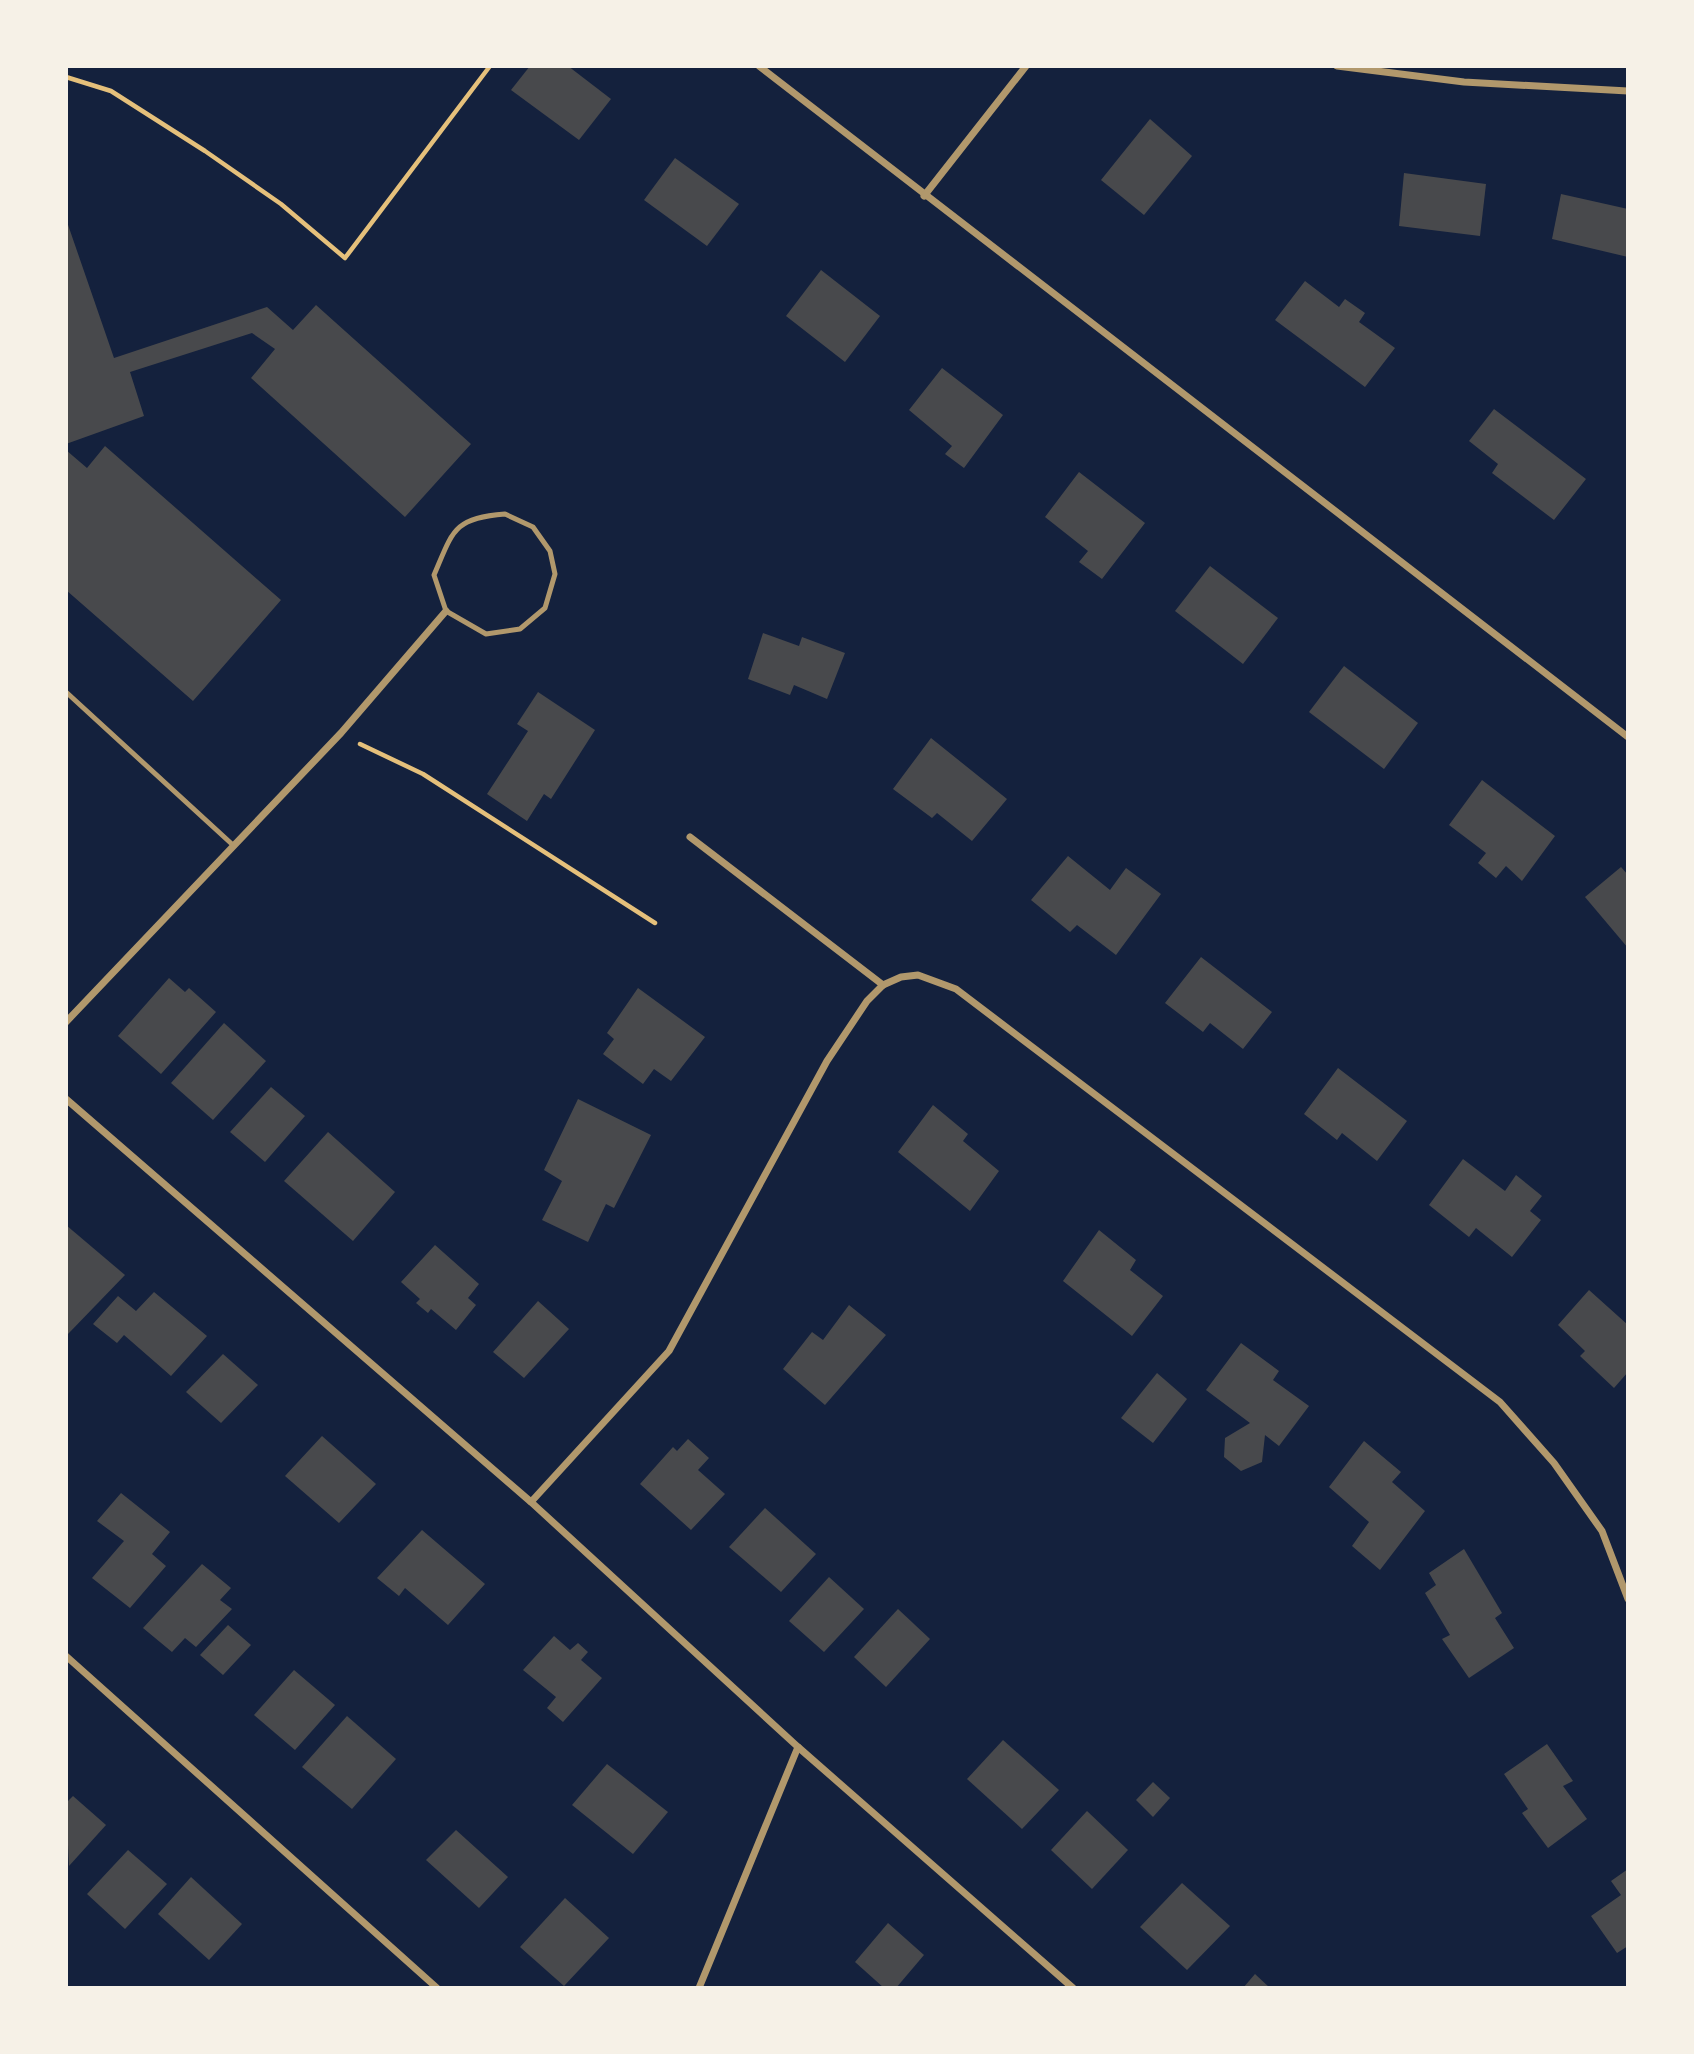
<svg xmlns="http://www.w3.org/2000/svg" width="1694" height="2054" viewBox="0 0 1694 2054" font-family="'Public Sans',sans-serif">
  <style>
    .building { fill: #48494c }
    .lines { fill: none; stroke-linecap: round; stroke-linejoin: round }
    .path { stroke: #e5c07b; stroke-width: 4.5 }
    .service { stroke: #b1986c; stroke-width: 5 }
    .minor { stroke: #b1986c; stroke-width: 7 }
  </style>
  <rect width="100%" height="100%" fill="#14213d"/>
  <!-- building -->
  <g class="building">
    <polygon points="530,66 568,66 611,99 579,140 511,90"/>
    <polygon points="1150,119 1192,156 1144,215 1101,180"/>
    <polygon points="675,158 739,204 707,246 644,200"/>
    <polygon points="1404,173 1486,184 1480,236 1399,226"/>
    <polygon points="1561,194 1628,209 1628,257 1552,239"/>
    <polygon points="66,219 114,358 267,307 293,330 316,305 471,444 405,517 251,378 275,349 252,333 130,372 144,416 66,444"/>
    <polygon points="821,270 880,316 845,362 786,316"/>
    <polygon points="1305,281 1339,307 1345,299 1365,313 1359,322 1395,348 1365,387 1275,320"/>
    <polygon points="942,368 1003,415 964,468 945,454 952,446 909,410"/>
    <polygon points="1494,409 1586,479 1554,520 1492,473 1498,464 1469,441"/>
    <polygon points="105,446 281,600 193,701 66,590 66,450 87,468"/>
    <polygon points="1079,472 1145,523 1102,579 1079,562 1088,551 1045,517"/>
    <polygon points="1210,566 1278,618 1243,664 1175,611"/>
    <polygon points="763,633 799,646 802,637 845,653 827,699 794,685 790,695 748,679"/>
    <polygon points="1344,666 1418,723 1384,769 1309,712"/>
    <polygon points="538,692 595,730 551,799 544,794 527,821 487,794 528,731 517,724"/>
    <polygon points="931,738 1007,799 972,841 937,813 932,818 893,789"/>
    <polygon points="1482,780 1555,836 1522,881 1506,866 1496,878 1478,863 1486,853 1449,825"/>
    <polygon points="1068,856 1110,890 1126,868 1161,894 1116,955 1077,925 1070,932 1031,900"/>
    <polygon points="1621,867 1628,875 1628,948 1585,897"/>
    <polygon points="1201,957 1272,1012 1243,1049 1210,1023 1203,1032 1165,1003"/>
    <polygon points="169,978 185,992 189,988 216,1012 161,1074 118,1036"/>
    <polygon points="638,988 705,1037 671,1081 654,1069 643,1084 603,1054 614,1039 607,1033"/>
    <polygon points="224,1023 266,1061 213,1120 171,1083"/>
    <polygon points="1338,1068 1407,1121 1377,1161 1342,1133 1337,1140 1304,1114"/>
    <polygon points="271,1087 305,1116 265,1162 230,1132"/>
    <polygon points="578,1099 651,1135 614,1208 606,1204 588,1242 542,1220 562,1181 544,1170"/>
    <polygon points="933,1105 968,1134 963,1141 999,1171 970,1211 898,1152"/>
    <polygon points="328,1132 395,1192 353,1241 284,1181"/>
    <polygon points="1463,1159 1505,1191 1516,1175 1542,1196 1530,1211 1541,1220 1512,1257 1476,1228 1469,1237 1429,1205"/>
    <polygon points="66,1225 125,1275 68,1334 66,1333"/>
    <polygon points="1099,1230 1136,1260 1130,1270 1163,1296 1132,1336 1063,1281"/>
    <polygon points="435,1245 479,1284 468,1298 476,1305 456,1330 431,1309 428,1313 416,1303 420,1299 401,1282"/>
    <polygon points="1589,1290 1628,1325 1628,1372 1614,1388 1580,1356 1585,1351 1558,1325"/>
    <polygon points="154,1292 207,1336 171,1376 124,1335 117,1343 93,1324 118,1296 136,1311"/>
    <polygon points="538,1301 569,1329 524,1378 493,1352"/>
    <polygon points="849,1305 886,1335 825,1405 783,1369 812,1332 823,1340"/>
    <polygon points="1241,1343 1279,1371 1273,1380 1309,1406 1279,1446 1265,1435 1262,1462 1241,1471 1224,1457 1225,1438 1250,1423 1206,1390"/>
    <polygon points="223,1354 258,1385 221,1423 186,1392"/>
    <polygon points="1157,1373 1187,1399 1153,1443 1121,1418"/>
    <polygon points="322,1436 376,1484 339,1523 285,1476"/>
    <polygon points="688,1439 709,1458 698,1470 725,1494 691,1530 640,1484 673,1447 677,1451"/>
    <polygon points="1364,1441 1401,1472 1392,1482 1425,1511 1380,1570 1352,1546 1369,1522 1329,1487"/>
    <polygon points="121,1493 170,1532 152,1554 166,1566 130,1608 92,1578 124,1541 97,1521"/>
    <polygon points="765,1508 816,1554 781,1592 729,1547"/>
    <polygon points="422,1530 485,1584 448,1625 405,1588 399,1596 377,1578"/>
    <polygon points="1464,1549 1502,1613 1495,1618 1514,1648 1469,1678 1442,1639 1450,1635 1425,1593 1436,1585 1429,1573"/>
    <polygon points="202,1564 231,1588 220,1600 232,1609 196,1647 185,1638 172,1652 143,1628"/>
    <polygon points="829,1577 864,1609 824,1652 789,1621"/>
    <polygon points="898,1609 930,1639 886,1687 854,1657"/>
    <polygon points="228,1625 251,1645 223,1675 200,1655"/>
    <polygon points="554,1636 570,1650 578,1643 588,1652 581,1660 602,1678 563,1722 547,1708 556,1697 523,1670"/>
    <polygon points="294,1670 335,1705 295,1750 254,1715"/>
    <polygon points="347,1716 396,1759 352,1809 302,1767"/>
    <polygon points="1003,1740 1059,1790 1022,1829 967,1779"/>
    <polygon points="1547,1744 1573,1781 1563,1786 1587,1819 1548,1848 1522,1813 1528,1809 1504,1774"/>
    <polygon points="607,1764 668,1812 633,1854 572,1805"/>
    <polygon points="1153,1782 1170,1798 1153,1817 1136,1800"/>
    <polygon points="73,1796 106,1825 69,1866 66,1803"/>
    <polygon points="1087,1811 1128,1850 1092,1889 1051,1850"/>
    <polygon points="456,1830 508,1877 479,1908 426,1860"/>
    <polygon points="128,1850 167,1884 125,1929 87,1894"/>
    <polygon points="1628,1869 1628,1946 1617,1953 1591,1916 1621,1895 1611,1881"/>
    <polygon points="191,1877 242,1924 209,1960 158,1914"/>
    <polygon points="1182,1883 1230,1926 1187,1970 1140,1927"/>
    <polygon points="565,1898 609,1938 564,1986 520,1947"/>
    <polygon points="888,1923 924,1955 896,1988 884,1988 855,1962"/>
    <polygon points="1255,1974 1270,1988 1243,1988"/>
  </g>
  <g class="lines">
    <!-- path -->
    <g class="path">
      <polyline points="66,77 111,91 205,151 281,204 345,258 490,66"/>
      <polyline points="360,744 423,774 655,923"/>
    </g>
    <!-- service -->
    <g class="service">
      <path d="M505 514 533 527 550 551 555 574 545 608 520 629 486 634 446 611 434 575C453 531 453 518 505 514Z"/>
      <polyline points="66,692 234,846"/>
    </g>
    <!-- minor -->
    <g class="minor">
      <polyline points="759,66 1628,737"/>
      <polyline points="1337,66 1464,82 1628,91"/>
      <polyline points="924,196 1026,66"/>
      <polyline points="690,837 883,985"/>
      <polyline points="66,1022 341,733 446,611"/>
      <polyline points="66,1099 531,1502 798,1747 1073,1988"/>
      <polyline points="531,1502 669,1351 827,1061 867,1001 883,985 901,977 918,975 956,989 1500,1402 1554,1463 1602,1531 1628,1599"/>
      <polyline points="66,1656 437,1988"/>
      <polyline points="699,1988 798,1747"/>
    </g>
  </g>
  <!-- border -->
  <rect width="1694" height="2054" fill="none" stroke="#f6f1e7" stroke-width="136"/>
</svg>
